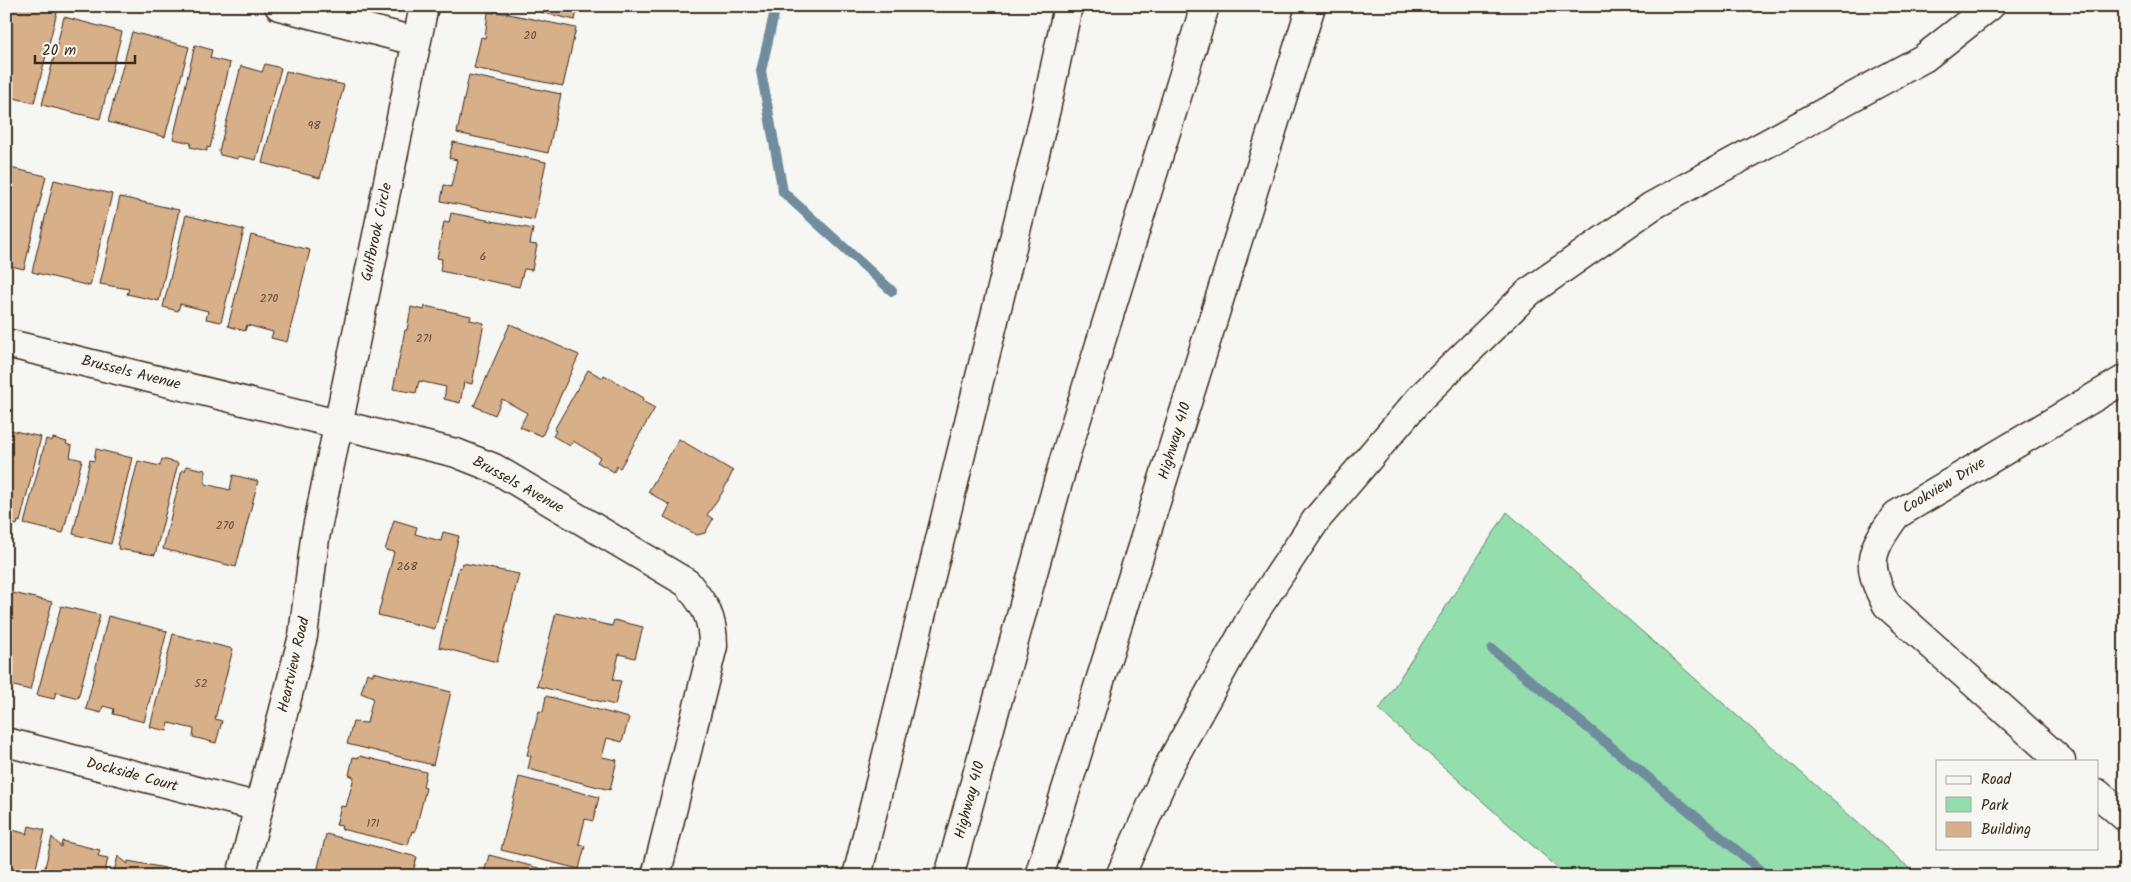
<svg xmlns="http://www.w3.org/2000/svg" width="2131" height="882" viewBox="0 0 2131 882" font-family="Kalam,sans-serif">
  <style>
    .green { fill: #94ddad; stroke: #688466 }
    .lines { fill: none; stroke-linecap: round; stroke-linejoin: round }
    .stream { stroke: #6f8c9d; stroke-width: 10 }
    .building { fill: #d7af89; stroke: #3b2a1e }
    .minor-casing { stroke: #3b2a1e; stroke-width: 31 }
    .motorway-casing { stroke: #3b2a1e; stroke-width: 31 }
    .minor { stroke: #f6f6f2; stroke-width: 28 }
    .motorway { stroke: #f6f6f2; stroke-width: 28 }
    .labels { text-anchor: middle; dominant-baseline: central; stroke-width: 5; stroke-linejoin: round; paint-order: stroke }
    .number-label { font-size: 12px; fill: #624b39 }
    .street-label { font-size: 15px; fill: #3b2a1e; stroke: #f6f6f2 }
  </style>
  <rect width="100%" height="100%" fill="#f6f6f2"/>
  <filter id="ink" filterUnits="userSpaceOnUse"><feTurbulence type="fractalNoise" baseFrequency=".02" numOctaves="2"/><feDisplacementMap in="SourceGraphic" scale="10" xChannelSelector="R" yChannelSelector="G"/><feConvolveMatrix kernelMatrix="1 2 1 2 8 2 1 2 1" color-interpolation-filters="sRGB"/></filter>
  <g filter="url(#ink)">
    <!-- green -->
    <polygon class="green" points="1507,512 1918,876 1567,876 1379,710"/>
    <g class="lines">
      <!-- stream -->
      <g class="stream">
        <polyline points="776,6 761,71 783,192 892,291"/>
        <polyline points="1492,649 1768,876"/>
      </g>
    </g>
    <!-- building -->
    <g class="building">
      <polygon points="6,6 35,6 57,12 34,103 6,96"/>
      <polygon points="513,6 578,6 575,20"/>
      <polygon points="494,11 576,28 563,86 474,68 481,37 485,38 488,12 494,13"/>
      <polygon points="64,17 122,32 100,119 42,105"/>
      <polygon points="132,32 189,47 165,137 108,122"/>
      <polygon points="195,45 212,50 210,58 230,63 210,148 207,147 207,151 190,147 191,143 173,139"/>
      <polygon points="265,64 281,68 256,160 238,156 238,159 220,155 219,151 241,66 262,72"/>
      <polygon points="286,71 344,85 320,178 262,163"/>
      <polygon points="469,75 561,94 548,153 457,133"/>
      <polygon points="453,142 546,162 534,220 441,201 444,185 451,187 457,160 449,158"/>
      <polygon points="6,167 46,176 24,269 6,265"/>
      <polygon points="54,180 112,194 90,286 32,272"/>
      <polygon points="120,197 179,210 159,301 127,294 129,289 100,284"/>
      <polygon points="451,213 533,229 530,244 537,245 532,270 524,269 519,287 440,271 442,259 437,258 444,222 449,223"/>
      <polygon points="186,215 244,230 221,322 206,319 208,311 180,304 178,311 163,307"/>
      <polygon points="251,235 310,250 287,342 271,338 273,332 247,325 245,331 228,326"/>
      <polygon points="425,306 471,316 470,320 484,323 472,384 464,382 460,403 444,399 446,387 419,381 416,393 393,389 405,330 407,330 411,307 424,310"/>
      <polygon points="510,324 579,355 542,436 520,427 527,413 502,399 495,415 474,406"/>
      <polygon points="588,370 603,378 604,375 644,398 642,401 655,408 620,468 617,466 614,472 597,462 600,457 573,441 570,446 553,436 556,431 554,430"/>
      <polygon points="6,429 41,437 20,522 18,521 17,525 6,522"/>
      <polygon points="53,438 67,442 66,444 72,446 70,457 82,460 63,533 24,524 46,439 52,441"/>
      <polygon points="679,439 733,471 722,493 707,515 713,519 705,533 697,535 664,517 670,505 648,492"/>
      <polygon points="96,449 132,458 111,544 73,534 90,460 94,461"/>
      <polygon points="162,459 178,463 155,555 118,549 119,546 117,545 138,461 160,466"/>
      <polygon points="186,466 205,470 205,484 230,490 233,475 258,481 236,567 163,549 182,470 185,471"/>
      <polygon points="394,520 417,527 415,534 441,541 443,532 459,536 435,629 378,615 394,552 385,550"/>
      <polygon points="463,563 519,574 497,662 439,647 459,567 461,568"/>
      <polygon points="13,593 52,602 30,690 6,684 6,622"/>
      <polygon points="61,606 100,615 78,698 56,692 54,699 37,695"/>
      <polygon points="556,613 612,626 614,620 643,627 635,658 619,654 613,680 621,681 615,705 537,686"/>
      <polygon points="108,616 167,631 144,722 113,714 114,709 103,706 101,713 86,709"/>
      <polygon points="173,634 233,649 215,719 222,721 216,743 193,737 194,729 169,723 167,731 150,727"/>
      <polygon points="373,672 451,692 433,765 347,744 353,722 367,723 373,698 361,693 367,673 373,675"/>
      <polygon points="546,696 629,718 622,742 607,738 602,757 617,760 610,790 528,769 531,756 527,755 539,711 543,712"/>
      <polygon points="360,756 426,772 423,787 426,788 415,832 412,831 408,845 341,829 342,826 336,825 341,806 346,807 354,777 349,775 353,757 359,758"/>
      <polygon points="519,777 599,797 593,821 585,819 579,844 585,846 579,869 501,850"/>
      <polygon points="29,826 45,830 34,876 6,876 6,828 27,834"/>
      <polygon points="326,834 417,857 412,876 316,876"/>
      <polygon points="52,837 61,847 62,841 100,850 98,856 108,858 104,876 43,876"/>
      <polygon points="489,855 569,876 483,876"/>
      <polygon points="118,856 128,864 128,861 165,868 165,873 175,876 113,876"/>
    </g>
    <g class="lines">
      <defs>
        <g id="minor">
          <polyline points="279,6 415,41"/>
          <path d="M6 343 456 453 494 468 687 583C705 606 713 616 713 646L656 876"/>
          <polyline points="6,742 259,807"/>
          <path d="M2061 761 1887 605C1864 564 1870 551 1896 515L2125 379"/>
          <polyline points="2097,793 2125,817"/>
          <polyline points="241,876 303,636 315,538 424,6"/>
        </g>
        <g id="motorway">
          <polyline points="857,876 1046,109 1068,6"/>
          <polyline points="949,876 1065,457 1205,6"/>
          <polyline points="1039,876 1311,6"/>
          <polyline points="1120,876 1170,764 1254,613 1316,520 1421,397 1529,292 1652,206 1924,58 1990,6"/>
        </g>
      </defs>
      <!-- minor casing -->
      <use href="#minor" class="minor-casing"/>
      <!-- motorway casing -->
      <use href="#motorway" class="motorway-casing"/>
      <!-- minor -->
      <use href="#minor" class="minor"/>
      <!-- motorway -->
      <use href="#motorway" class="motorway"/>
    </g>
  </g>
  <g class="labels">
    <!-- number labels -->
    <g class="number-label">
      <text x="530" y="35">20</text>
      <text x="314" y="125">98</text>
      <text x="483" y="256">6</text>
      <text x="269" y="298">270</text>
      <text x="424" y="338">271</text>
      <text x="225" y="525">270</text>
      <text x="407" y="566">268</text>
      <text x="201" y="683">52</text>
      <text x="373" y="823">171</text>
    </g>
    <!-- street labels -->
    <g class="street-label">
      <text transform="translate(377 232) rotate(-78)">Gulfbrook Circle</text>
      <text transform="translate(131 373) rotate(14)">Brussels Avenue</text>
      <text transform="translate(1175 441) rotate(-73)">Highway 410</text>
      <text transform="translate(518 485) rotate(29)">Brussels Avenue</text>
      <text transform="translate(1944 486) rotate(-31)">Cookview Drive</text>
      <text transform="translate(294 665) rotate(-77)">Heartview Road</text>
      <text transform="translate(132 775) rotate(15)">Dockside Court</text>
      <text transform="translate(970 800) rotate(-75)">Highway 410</text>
    </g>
  </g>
  <!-- margin -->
  <rect width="2131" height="882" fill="none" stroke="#f6f6f2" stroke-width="25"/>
  <rect x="12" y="12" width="2106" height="857" fill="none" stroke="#3b2a1e" stroke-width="2" filter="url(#ink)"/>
  <!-- legend -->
  <rect x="1936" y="760" width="162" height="90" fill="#f6f6f2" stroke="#aba49d"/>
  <rect x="1946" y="776" width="25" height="8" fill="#f6f6f2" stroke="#aba49d"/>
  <text x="1981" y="784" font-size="15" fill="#3b2a1e">Road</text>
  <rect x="1946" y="797" width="25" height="15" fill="#94ddad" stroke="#aba49d"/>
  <text x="1981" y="810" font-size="15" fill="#3b2a1e">Park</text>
  <rect x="1946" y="822" width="25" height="15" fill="#d7af89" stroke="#aba49d"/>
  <text x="1981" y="834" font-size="15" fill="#3b2a1e">Building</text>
  <!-- scale -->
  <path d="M35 55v8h100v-8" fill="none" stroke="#3b2a1e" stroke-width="2.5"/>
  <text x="42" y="55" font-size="15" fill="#3b2a1e" stroke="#f6f6f2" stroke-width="4" paint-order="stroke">20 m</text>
</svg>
